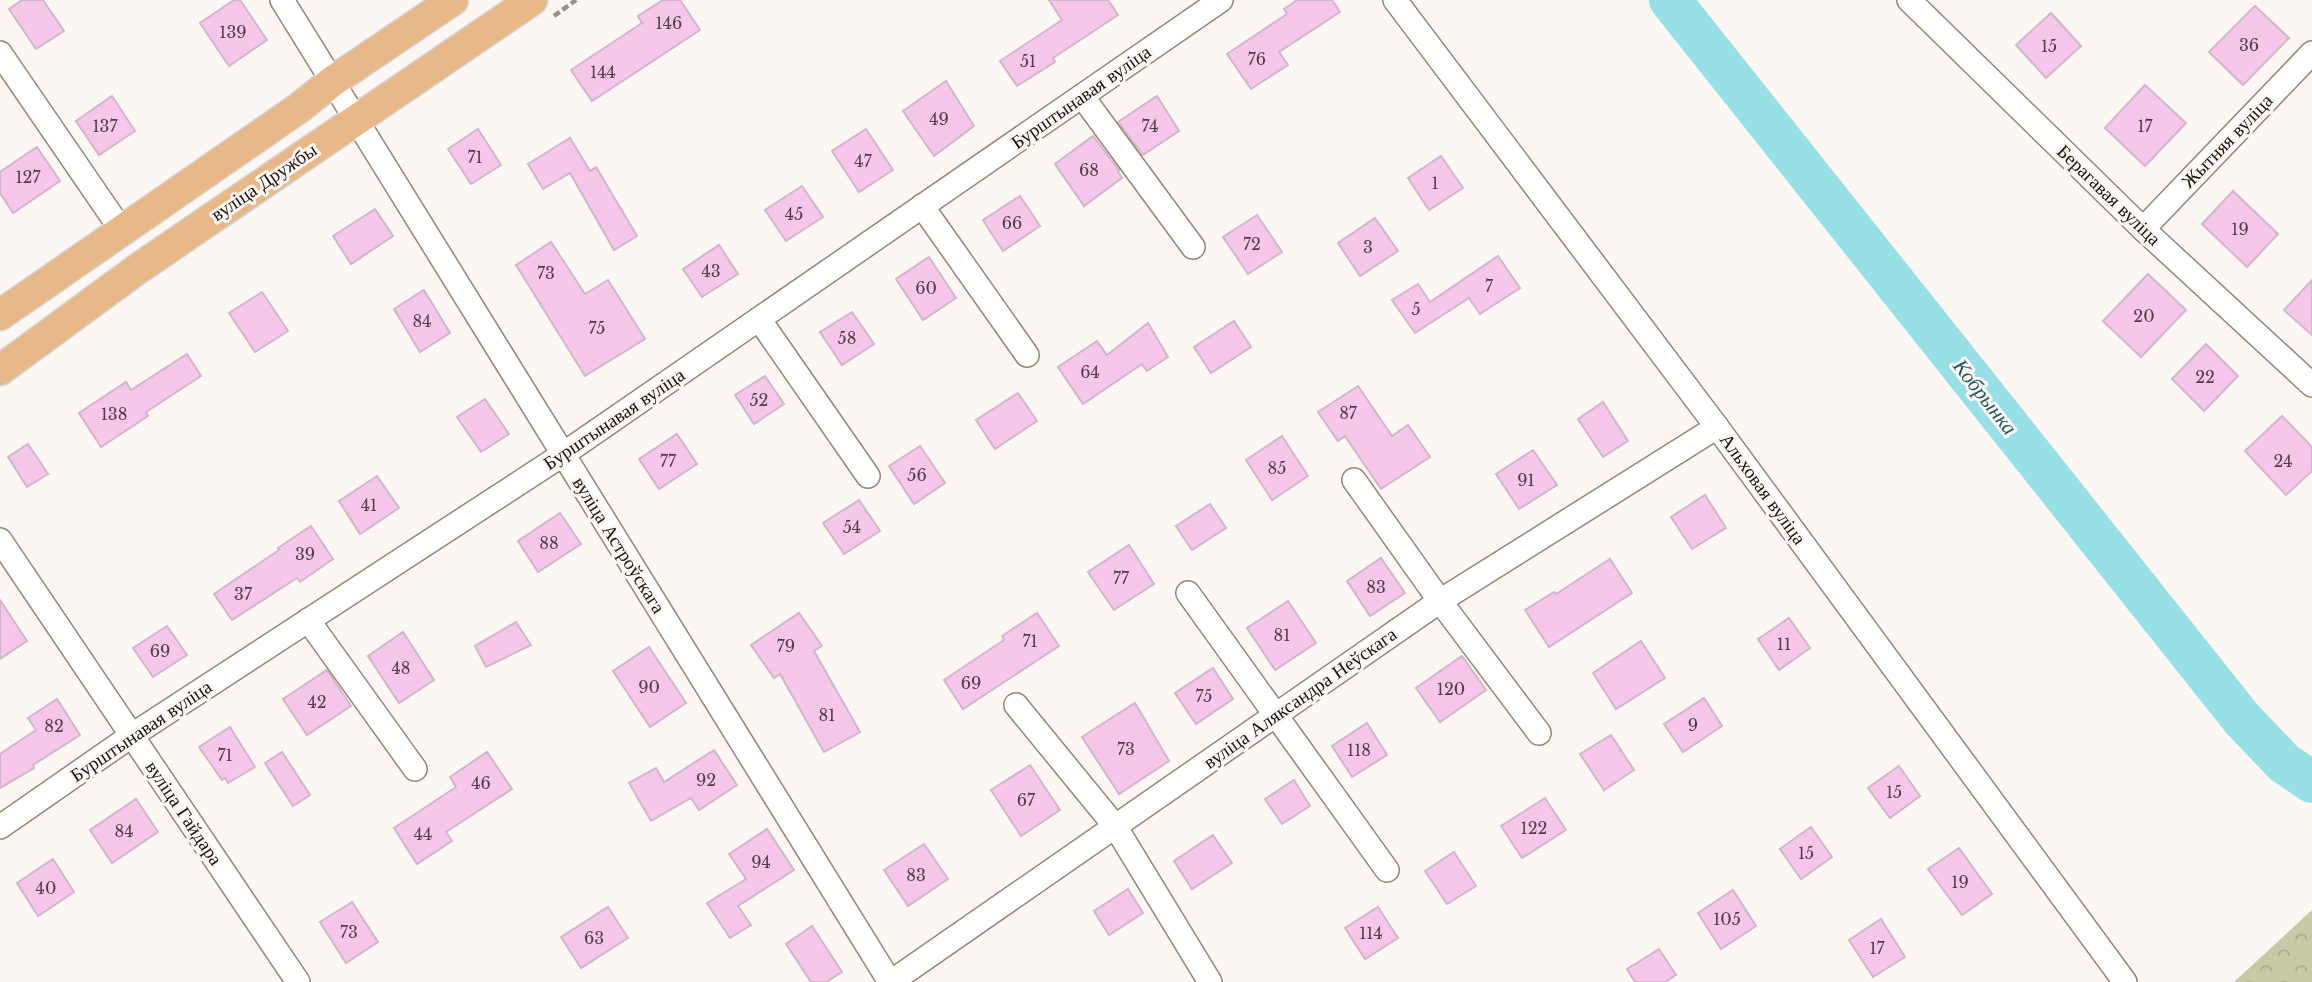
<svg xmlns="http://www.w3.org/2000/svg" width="2312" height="982" viewBox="0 0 2312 982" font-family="'Libre Baskerville',serif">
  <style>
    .forest { fill: url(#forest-crowns) }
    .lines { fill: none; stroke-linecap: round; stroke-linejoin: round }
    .river { stroke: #96e0e6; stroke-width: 42 }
    .building { fill: #f7c6eb; stroke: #d0b7c9; stroke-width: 2 }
    .minor-casing { stroke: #9a8472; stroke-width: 26 }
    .major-casing { stroke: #d6d4d3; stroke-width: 33 }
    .path { stroke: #968f8a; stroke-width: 4.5; stroke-dasharray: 7 3.5; stroke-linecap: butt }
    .minor { stroke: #fff; stroke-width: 23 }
    .major { stroke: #e8b889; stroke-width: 30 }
    .labels { text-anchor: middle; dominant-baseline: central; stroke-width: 6; stroke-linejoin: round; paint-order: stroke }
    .number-label { font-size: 16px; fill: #503e42 }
    .street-label { font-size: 19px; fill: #19110a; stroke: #fcf7f3 }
    .water-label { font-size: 21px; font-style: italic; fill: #1c5a5f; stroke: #fcf7f3 }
  </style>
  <defs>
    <pattern id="forest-crowns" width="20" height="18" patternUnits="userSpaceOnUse" patternTransform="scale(1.75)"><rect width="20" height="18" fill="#c7caa5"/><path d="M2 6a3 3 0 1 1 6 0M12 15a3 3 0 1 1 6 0" fill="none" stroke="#aaac8d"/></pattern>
  </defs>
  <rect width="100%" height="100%" fill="#fcf7f3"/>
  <!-- forest -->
  <polygon class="forest" points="2312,910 2312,982 2234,982"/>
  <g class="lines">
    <!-- river -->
    <polyline class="river" points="1670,0 2242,719 2284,763 2312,782"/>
  </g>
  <!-- building -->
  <g class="building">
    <polygon points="22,0 43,0 64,31 36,49 9,9"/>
    <polygon points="234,0 240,0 267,40 229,66 200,23"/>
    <polygon points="663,0 680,0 700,30 592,101 571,70 642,23 638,16"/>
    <polygon points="1049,0 1108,0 1118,15 1053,58 1055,62 1017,86 1000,61 1062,20"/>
    <polygon points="1297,0 1332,0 1340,12 1279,52 1288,65 1251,89 1227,54 1287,14 1284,9"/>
    <polygon points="2255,6 2289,38 2243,85 2209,52"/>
    <polygon points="2051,13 2081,46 2046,78 2016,45"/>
    <polygon points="946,81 974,126 934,156 903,111"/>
    <polygon points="2145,85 2186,123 2145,166 2105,128"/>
    <polygon points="112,96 135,131 99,155 76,121"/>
    <polygon points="1157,96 1179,131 1143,155 1118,122"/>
    <polygon points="478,129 501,165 471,184 448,149"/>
    <polygon points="866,129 893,170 859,192 832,151"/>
    <polygon points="1093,136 1119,170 1118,172 1122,178 1084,206 1055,164"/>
    <polygon points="570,138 590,171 596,167 637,236 614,250 570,173 543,189 528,164"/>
    <polygon points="37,147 60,181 13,213 0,193 0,172"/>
    <polygon points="1441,156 1463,188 1429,210 1408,178"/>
    <polygon points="802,186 823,217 786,241 765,210"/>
    <polygon points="2233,191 2278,234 2247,267 2202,224"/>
    <polygon points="1020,196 1040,226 1003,251 983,220"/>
    <polygon points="375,209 393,236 351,264 333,236"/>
    <polygon points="1257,215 1282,252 1248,274 1223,237"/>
    <polygon points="1375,218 1398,251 1360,276 1338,243"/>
    <polygon points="551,242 585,294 608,280 645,339 585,376 516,265"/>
    <polygon points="719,245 738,274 702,297 683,269"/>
    <polygon points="1498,256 1520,288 1480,314 1469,298 1415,333 1392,300 1418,284 1430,302"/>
    <polygon points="929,257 956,298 923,320 896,279"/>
    <polygon points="2148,274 2186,310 2141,357 2103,321"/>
    <polygon points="2312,280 2312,335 2284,310"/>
    <polygon points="424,290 450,333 420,352 394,309"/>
    <polygon points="262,292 288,331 255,352 229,313"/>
    <polygon points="852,312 874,344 842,365 820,332"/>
    <polygon points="1234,321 1251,347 1211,373 1194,347"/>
    <polygon points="1148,323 1168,357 1147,371 1142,364 1083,404 1058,367 1097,341 1107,355"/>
    <polygon points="2206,344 2238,376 2204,411 2172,379"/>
    <polygon points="187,354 201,376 146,412 148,416 101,447 79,413 126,382 131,390"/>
    <polygon points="765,376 784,404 754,424 735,395"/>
    <polygon points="1358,386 1392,436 1408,425 1430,457 1381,489 1345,436 1338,441 1318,412"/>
    <polygon points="1018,393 1037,421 995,449 976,420"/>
    <polygon points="485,399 509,434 481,452 457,417"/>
    <polygon points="1603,402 1628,441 1603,457 1578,419"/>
    <polygon points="2282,416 2312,447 2312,471 2286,495 2245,451"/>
    <polygon points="677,434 697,464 659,489 639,459"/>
    <polygon points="1282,436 1308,476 1272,500 1246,460"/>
    <polygon points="28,444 48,474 27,487 8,457"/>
    <polygon points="920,446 945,483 914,504 889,466"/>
    <polygon points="1533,450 1557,485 1519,509 1496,474"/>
    <polygon points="377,476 399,508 360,534 339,501"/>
    <polygon points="1705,495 1726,528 1692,549 1671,517"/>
    <polygon points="859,500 880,531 844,554 823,523"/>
    <polygon points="1210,504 1226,528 1192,550 1176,526"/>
    <polygon points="560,513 581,544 538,572 518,541"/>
    <polygon points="311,526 333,559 300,582 297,578 232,620 214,594 279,550 278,548"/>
    <polygon points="1129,545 1154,584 1114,610 1088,572"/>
    <polygon points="1381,558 1405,593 1370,616 1347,581"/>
    <polygon points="1610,559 1632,593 1549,647 1525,610 1554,592 1556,594"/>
    <polygon points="0,600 27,641 0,659"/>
    <polygon points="1288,601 1316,643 1275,670 1247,628"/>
    <polygon points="799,613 822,646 814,651 860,732 824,752 780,674 774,678 751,645"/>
    <polygon points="1037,613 1059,646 963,709 944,680 1004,640 1002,636"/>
    <polygon points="1789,618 1810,648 1779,670 1758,639"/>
    <polygon points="516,622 531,645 486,667 475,646"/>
    <polygon points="167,626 187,655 153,677 133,648"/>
    <polygon points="403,632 434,680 399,703 368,656"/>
    <polygon points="1641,641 1665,678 1616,709 1593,673"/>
    <polygon points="649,647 686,703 650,727 613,671"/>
    <polygon points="1462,656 1486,690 1440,722 1416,688"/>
    <polygon points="1213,668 1233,699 1196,724 1175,693"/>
    <polygon points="327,670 351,706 307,735 283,699"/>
    <polygon points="1704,698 1722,726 1683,752 1664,724"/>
    <polygon points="57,699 80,735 33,765 34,768 0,788 0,754 36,730 28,718"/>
    <polygon points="1135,703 1169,761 1119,794 1082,737"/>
    <polygon points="1367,723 1387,755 1352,777 1332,746"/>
    <polygon points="230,727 255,767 228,783 225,778 222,780 199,747"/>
    <polygon points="1611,735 1634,770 1604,790 1580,754"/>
    <polygon points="714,750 737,785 699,810 691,798 651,821 629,783 656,768 664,782"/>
    <polygon points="282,752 310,795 293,806 265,763"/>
    <polygon points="487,752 512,789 446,832 452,841 417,864 394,828 456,787 450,777"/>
    <polygon points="1030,765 1060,810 1021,836 991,790"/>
    <polygon points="1899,766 1920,796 1890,818 1868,788"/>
    <polygon points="1294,780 1310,806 1282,824 1265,799"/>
    <polygon points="1545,798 1566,830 1522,858 1501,826"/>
    <polygon points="136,799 158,832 112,863 90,830"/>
    <polygon points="1811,827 1832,857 1801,879 1780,849"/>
    <polygon points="767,829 794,870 738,906 751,925 730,938 707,903 746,879 729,854"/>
    <polygon points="1213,835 1232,863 1192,889 1174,861"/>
    <polygon points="924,844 948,879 908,906 884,870"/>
    <polygon points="1959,848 1992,894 1962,915 1928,869"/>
    <polygon points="1454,852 1476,886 1447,904 1425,871"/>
    <polygon points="53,859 74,892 38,916 17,883"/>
    <polygon points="1128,889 1143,913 1109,935 1094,911"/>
    <polygon points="1733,890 1756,926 1721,949 1698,913"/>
    <polygon points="352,902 378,942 346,963 320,922"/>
    <polygon points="608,907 628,938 581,968 561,937"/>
    <polygon points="1378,907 1398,938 1365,959 1345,928"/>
    <polygon points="1881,919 1905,957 1873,977 1849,940"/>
    <polygon points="812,926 842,972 826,982 811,982 786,944"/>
    <polygon points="1659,949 1676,975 1665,982 1635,982 1627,969"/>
  </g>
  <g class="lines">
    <defs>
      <g id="minor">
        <polyline points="282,0 890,982"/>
        <polyline points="1395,0 1717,427 2125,982"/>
        <polyline points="1909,0 2143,229 2312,385"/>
        <polyline points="0,53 122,231"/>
        <polyline points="1082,96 1193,247"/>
        <polyline points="922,206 1027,355"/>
        <polyline points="2143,229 2312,53"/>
        <polyline points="759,319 868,476"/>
        <polyline points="1354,480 1440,601 1539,733"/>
        <polyline points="0,540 298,982"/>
        <polyline points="1188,593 1387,870"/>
        <polyline points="308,620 415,769"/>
        <polyline points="1016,705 1115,826 1210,982"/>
        <polyline points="0,827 131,736 562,455 1221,0"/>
        <polyline points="891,982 1440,601 1717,427"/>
      </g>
      <g id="major">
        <polyline points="0,315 299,108 333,81 453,0"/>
        <polyline points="0,370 139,268 532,0"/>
      </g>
    </defs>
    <!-- minor casing -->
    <use href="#minor" class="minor-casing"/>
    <!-- major casing -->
    <use href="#major" class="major-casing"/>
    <!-- path -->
    <polyline class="path" points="554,16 576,0"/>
    <!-- minor -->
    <use href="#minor" class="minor"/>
    <!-- major -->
    <use href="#major" class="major"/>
  </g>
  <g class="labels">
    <!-- number labels -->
    <g class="number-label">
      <text x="669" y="23">146</text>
      <text x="233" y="32">139</text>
      <text x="2249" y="45">36</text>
      <text x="2049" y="46">15</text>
      <text x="1257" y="59">76</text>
      <text x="1028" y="61">51</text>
      <text x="603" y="72">144</text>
      <text x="939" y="119">49</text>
      <text x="105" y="126">137</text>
      <text x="1150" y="126">74</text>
      <text x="2145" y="126">17</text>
      <text x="475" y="157">71</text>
      <text x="863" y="161">47</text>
      <text x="1089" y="170">68</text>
      <text x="28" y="177">127</text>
      <text x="1435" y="183">1</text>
      <text x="794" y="214">45</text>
      <text x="1012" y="223">66</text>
      <text x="2240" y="229">19</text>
      <text x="1252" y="244">72</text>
      <text x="1368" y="247">3</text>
      <text x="711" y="271">43</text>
      <text x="546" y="273">73</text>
      <text x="1489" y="286">7</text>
      <text x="926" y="288">60</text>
      <text x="1416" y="309">5</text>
      <text x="2144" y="316">20</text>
      <text x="422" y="321">84</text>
      <text x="597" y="328">75</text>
      <text x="847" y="338">58</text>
      <text x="1090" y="372">64</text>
      <text x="2205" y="377">22</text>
      <text x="759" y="400">52</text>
      <text x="1348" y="413">87</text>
      <text x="114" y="414">138</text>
      <text x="668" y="461">77</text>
      <text x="2283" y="461">24</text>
      <text x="1277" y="468">85</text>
      <text x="917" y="475">56</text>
      <text x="1526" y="480">91</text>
      <text x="369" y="505">41</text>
      <text x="852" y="527">54</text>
      <text x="549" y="543">88</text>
      <text x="305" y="554">39</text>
      <text x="1121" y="578">77</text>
      <text x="1376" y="587">83</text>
      <text x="243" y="594">37</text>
      <text x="1282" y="635">81</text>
      <text x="1030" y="641">71</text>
      <text x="1784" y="644">11</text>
      <text x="786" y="646">79</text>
      <text x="160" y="651">69</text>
      <text x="401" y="668">48</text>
      <text x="971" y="683">69</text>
      <text x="649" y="687">90</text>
      <text x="1451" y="689">120</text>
      <text x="1204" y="696">75</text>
      <text x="317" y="702">42</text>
      <text x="827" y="715">81</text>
      <text x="1693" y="725">9</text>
      <text x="54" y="726">82</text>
      <text x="1126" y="749">73</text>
      <text x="1359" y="750">118</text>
      <text x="225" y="755">71</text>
      <text x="706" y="780">92</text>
      <text x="481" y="783">46</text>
      <text x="1894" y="792">15</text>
      <text x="1026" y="800">67</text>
      <text x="1534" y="828">122</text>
      <text x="124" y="831">84</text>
      <text x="423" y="834">44</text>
      <text x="1806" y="853">15</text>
      <text x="761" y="862">94</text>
      <text x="916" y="875">83</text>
      <text x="1960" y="882">19</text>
      <text x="46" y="888">40</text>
      <text x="1727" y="919">105</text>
      <text x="349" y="932">73</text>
      <text x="1371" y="933">114</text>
      <text x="594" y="938">63</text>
      <text x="1877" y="948">17</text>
    </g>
    <!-- street labels -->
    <g class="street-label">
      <text transform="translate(1081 97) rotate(-35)">Бурштынавая вуліца</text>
      <text transform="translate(2227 141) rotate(-46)">Жытняя вуліца</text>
      <text transform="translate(264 182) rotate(-34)">вуліца Дружбы</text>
      <text transform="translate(2109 195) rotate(44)">Берагавая вуліца</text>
      <text transform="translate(614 419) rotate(-34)">Бурштынавая вуліца</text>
      <text transform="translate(1763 489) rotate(54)">Альховая вуліца</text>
      <text transform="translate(619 545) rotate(58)">вуліца Астроўскага</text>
      <text transform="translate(1300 698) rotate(-35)">вуліца Аляксандра Неўскага</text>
      <text transform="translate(141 731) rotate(-34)">Бурштынавая вуліца</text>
      <text transform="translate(184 813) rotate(56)">вуліца Гайдара</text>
    </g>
    <!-- water labels -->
    <g class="water-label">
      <text transform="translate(1985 397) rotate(52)">Кобрынка</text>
    </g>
  </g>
</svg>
